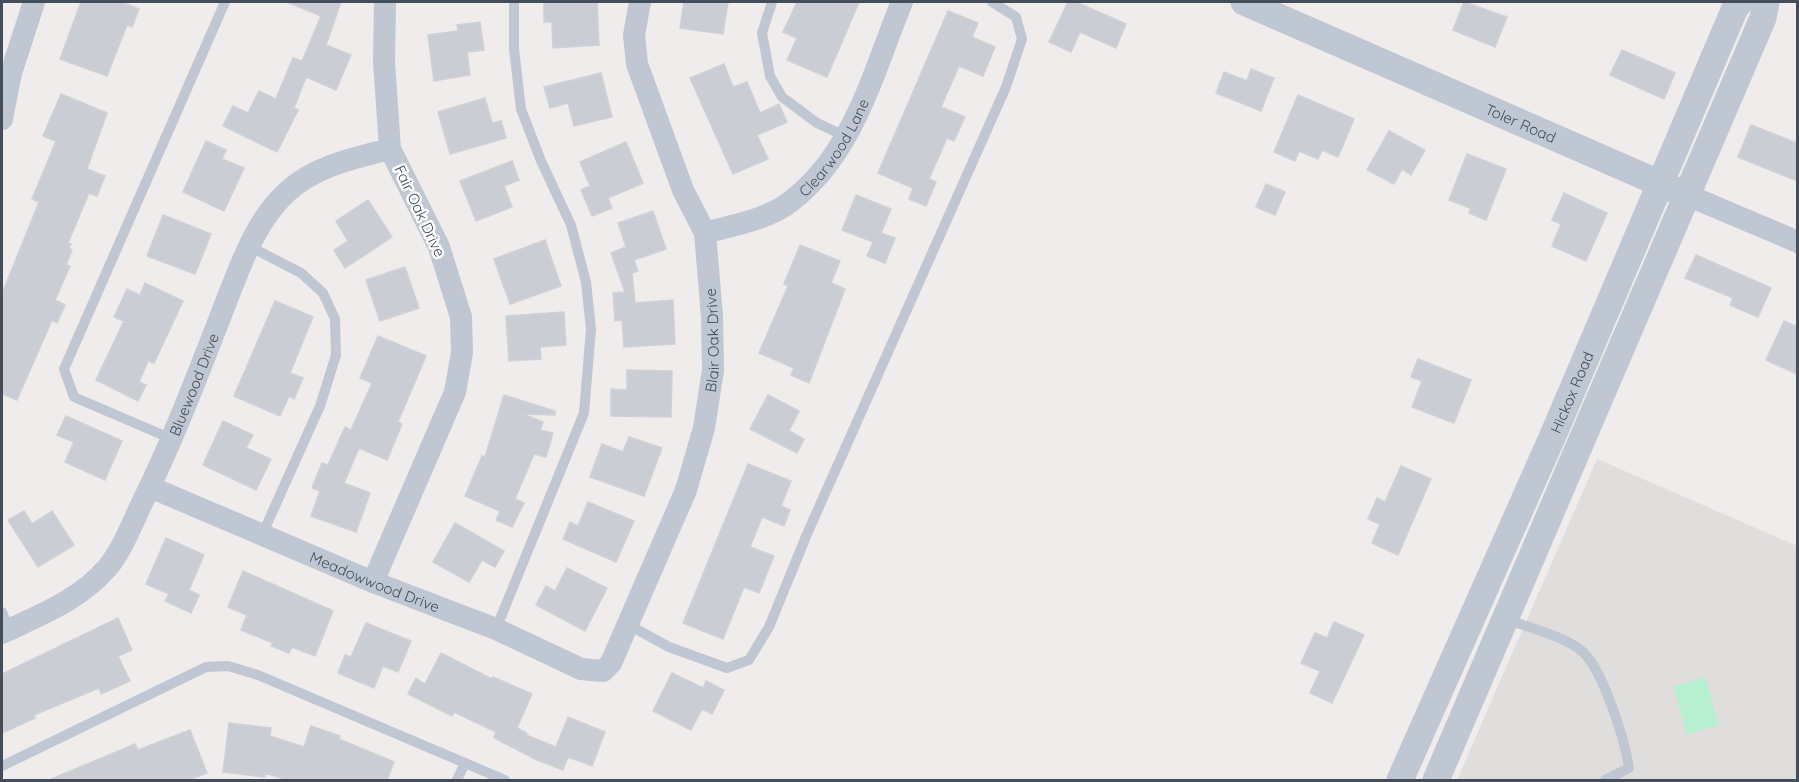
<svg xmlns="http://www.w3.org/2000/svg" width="1799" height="782" viewBox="0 0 1799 782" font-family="Quicksand,sans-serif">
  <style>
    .education { fill: #e0dddd }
    .green { fill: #b7f0d1 }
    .building { fill: #cbcdd4; stroke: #cfd1d8; stroke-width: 1.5 }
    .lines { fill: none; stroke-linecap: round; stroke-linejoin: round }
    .service { stroke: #bec7d2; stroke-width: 10 }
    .minor { stroke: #bec7d2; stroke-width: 22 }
    .tertiary { stroke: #bec7d2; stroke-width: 27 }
    .labels { text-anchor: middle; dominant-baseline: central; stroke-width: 5; stroke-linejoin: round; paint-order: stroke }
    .street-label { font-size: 15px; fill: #444e5a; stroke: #fff }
  </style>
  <rect width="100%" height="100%" fill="#efeceb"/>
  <!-- education -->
  <polygon class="education" points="1597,459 1797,546 1797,780 1457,780"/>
  <!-- green -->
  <polygon class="green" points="1705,677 1719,725 1687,735 1673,687"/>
  <!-- building -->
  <g class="building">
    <polygon points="81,2 121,2 139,9 132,27 127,25 107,76 60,59"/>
    <polygon points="287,2 341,2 326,45 351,55 336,90 306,77 294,108 298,110 277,152 223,126 233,106 248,113 259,91 276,99 293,58 302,61 321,16"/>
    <polygon points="544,2 597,2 599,45 553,48 552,22 544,22"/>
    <polygon points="684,2 728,2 723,34 680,28"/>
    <polygon points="797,2 859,2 827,77 787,60 797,38 783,32"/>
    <polygon points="1068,2 1076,2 1126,24 1116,48 1080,32 1071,52 1049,42"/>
    <polygon points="1464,2 1507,17 1495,47 1453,30"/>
    <polygon points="948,11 978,23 972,37 995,47 983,76 959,66 941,107 965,117 954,141 947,138 929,179 936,182 926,206 909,199 913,188 878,173"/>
    <polygon points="480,22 484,50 467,52 470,75 434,81 428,35 458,31 457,25"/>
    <polygon points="1622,50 1675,73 1664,99 1610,75"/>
    <polygon points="724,64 733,87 747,82 760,113 779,104 787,122 757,135 768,159 733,174 690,78"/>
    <polygon points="1251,69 1274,78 1261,111 1216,93 1224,72 1247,81"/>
    <polygon points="601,73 612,117 574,126 568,103 550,108 544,87"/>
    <polygon points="61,94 107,113 87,169 105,176 97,196 89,193 68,243 71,244 69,248 72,250 66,265 70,266 55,300 65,305 57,323 52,320 17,400 2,394 2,294 39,202 32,199 56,141 43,136"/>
    <polygon points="1298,95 1354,119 1338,157 1322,150 1318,159 1299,151 1295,161 1274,152"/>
    <polygon points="485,98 492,123 501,121 506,138 450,154 438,112"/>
    <polygon points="1751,125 1797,143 1797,181 1738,157"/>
    <polygon points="1389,131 1425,150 1411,175 1402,169 1394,184 1367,170"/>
    <polygon points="206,141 226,150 222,159 244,168 224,211 183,192"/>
    <polygon points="626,142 643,183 608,198 612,208 592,216 581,190 590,186 580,162"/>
    <polygon points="1467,154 1506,169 1486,220 1469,213 1470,208 1449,200"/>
    <polygon points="512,161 519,180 504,186 512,207 476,221 460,181"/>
    <polygon points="1266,184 1285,192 1275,215 1256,207"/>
    <polygon points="1564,193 1607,213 1586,261 1552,246 1561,224 1552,220"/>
    <polygon points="856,195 891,209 881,233 895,238 885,263 867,256 873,242 842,230"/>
    <polygon points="368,200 392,237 345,268 334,250 348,241 336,221"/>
    <polygon points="653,211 666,249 634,260 638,271 632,273 635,303 673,300 675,344 624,347 622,320 615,321 613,293 625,292 611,253 626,247 618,223"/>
    <polygon points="163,215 211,234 195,274 147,256"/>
    <polygon points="545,240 561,286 510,304 494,259"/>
    <polygon points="800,245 840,261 831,283 845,289 809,383 791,375 794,368 759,353 788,286 784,284"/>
    <polygon points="1696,255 1771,288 1758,317 1730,305 1733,298 1685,278"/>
    <polygon points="405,267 419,308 380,321 366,280"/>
    <polygon points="145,283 183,301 154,363 148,361 139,382 146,385 138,401 96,380 124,321 114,317 127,289 140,295"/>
    <polygon points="275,301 313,317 290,373 303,378 294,399 289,396 280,416 234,396"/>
    <polygon points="564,312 566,345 540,347 541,359 509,361 506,316"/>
    <polygon points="1784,321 1797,327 1797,374 1766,360"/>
    <polygon points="378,336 426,356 398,422 402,424 387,460 359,448 344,483 370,493 356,532 311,516 320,491 312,488 322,463 328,465 345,427 351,430 372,383 360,378"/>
    <polygon points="1418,359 1471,380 1454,423 1412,407 1422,381 1411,377"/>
    <polygon points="627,370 672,371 671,417 611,416 611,389 627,390"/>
    <polygon points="504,395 555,411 555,415 523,414 543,422 540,430 553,433 546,457 534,454 515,499 524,503 512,527 496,520 500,511 465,496 482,456 485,457"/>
    <polygon points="768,395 799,411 789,431 804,439 797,453 750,429"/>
    <polygon points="66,416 122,441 105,480 65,462 74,442 57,435"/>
    <polygon points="223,421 253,435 246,448 271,459 256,490 203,465"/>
    <polygon points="629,437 662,448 644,496 590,477 602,444 623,452"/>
    <polygon points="748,464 791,481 781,506 790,510 784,526 762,517 750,547 774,556 759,593 744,587 723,639 683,623"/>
    <polygon points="1401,466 1431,479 1398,555 1372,543 1380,524 1368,519 1377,498 1385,502"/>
    <polygon points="588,502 634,521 616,562 563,539 570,522 578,526"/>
    <polygon points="24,511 32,524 52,511 74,545 38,567 8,520"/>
    <polygon points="455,523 504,551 495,567 482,560 469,582 433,562"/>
    <polygon points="166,538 204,555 189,590 199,595 191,613 165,601 169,594 146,584"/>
    <polygon points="567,568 607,588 585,631 536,605 546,586 555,591"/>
    <polygon points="243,571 333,611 315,656 292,647 289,653 271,646 273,643 241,630 247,615 228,607"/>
    <polygon points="118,618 132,650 118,656 130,681 101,694 99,688 34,715 35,718 2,733 2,674"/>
    <polygon points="1334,622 1364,635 1332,703 1310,693 1320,671 1301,663 1315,633 1327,638"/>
    <polygon points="366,623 411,641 398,672 383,666 374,688 338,673 345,655 351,657"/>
    <polygon points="441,653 492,679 493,677 532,694 517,728 527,733 526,735 556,747 568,717 605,732 592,766 568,757 563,770 537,760 494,738 496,732 454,712 452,716 408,694 416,678 425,684"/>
    <polygon points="672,673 703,688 706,681 724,690 712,714 702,709 691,730 653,711"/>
    <polygon points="229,723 271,728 270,736 304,747 311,726 340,736 339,739 394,762 387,780 288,780 265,773 265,777 223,772"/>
    <polygon points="190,730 207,773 188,780 49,780 135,744 138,750"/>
  </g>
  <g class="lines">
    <!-- service -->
    <g class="service">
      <polyline points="772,2 762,33 770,76 782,97 817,123 847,137"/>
      <polyline points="249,246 301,273 323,293 335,319 336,355 320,406 262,535"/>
      <polyline points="172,439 74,397 64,369 225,2"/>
      <polyline points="2,612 9,629"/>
      <path d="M1506 619C1527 627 1567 637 1583 652 1603 671 1625 740 1629 768L1605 780"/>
      <polyline points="627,624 669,647 727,668 749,660 769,627 807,534 1006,87 1022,39 1016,17 992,2"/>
      <polyline points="496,629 584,413 591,329 586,282 571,225 541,161 521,109 514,49 514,2"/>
      <polyline points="2,766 206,667 228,666 258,675 505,780"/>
      <polyline points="457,780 465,763"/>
    </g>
    <!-- minor -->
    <g class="minor">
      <polyline points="2,119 11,73 34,2"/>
      <polyline points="1687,195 1798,242"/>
      <path id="s1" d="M705 233C732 225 767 220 790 202 854 154 873 72 902 2"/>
      <path id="s2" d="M150 487 373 582 496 629 581 669 603 671 611 663 686 490 704 428 713 370 712 316 705 233 683 190 637 64 634 35 640 2"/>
      <polyline points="373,582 455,392 462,353 461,317 439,247 390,149 384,61 385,2"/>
      <path id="s3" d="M2 633C40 615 80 600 108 567 123 548 132 524 142 503 174 438 200 369 226 302 241 264 256 220 287 192 315 166 354 158 390 149"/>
    </g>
    <!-- tertiary -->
    <g class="tertiary">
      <path id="s4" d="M1244 2 1675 190"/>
      <path id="s5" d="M1400 780 1554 433 1735 8 1740 2"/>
      <polyline points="1436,780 1763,18 1766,2"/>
    </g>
  </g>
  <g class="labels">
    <!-- street labels -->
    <g class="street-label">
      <text stroke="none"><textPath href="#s4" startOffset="302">Toler Road</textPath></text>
      <text stroke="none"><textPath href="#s1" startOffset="162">Clearwood Lane</textPath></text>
      <text transform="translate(420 211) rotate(65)">Fair Oak Drive</text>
      <text stroke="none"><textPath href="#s2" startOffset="843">Blair Oak Drive</textPath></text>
      <text stroke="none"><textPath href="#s3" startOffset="328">Bluewood Drive</textPath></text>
      <text stroke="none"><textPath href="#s5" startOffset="424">Hickox Road</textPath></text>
      <text stroke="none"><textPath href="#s2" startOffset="244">Meadowwood Drive</textPath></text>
    </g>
  </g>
  <!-- border -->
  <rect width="1799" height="782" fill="none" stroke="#444e5a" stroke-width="6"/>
</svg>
